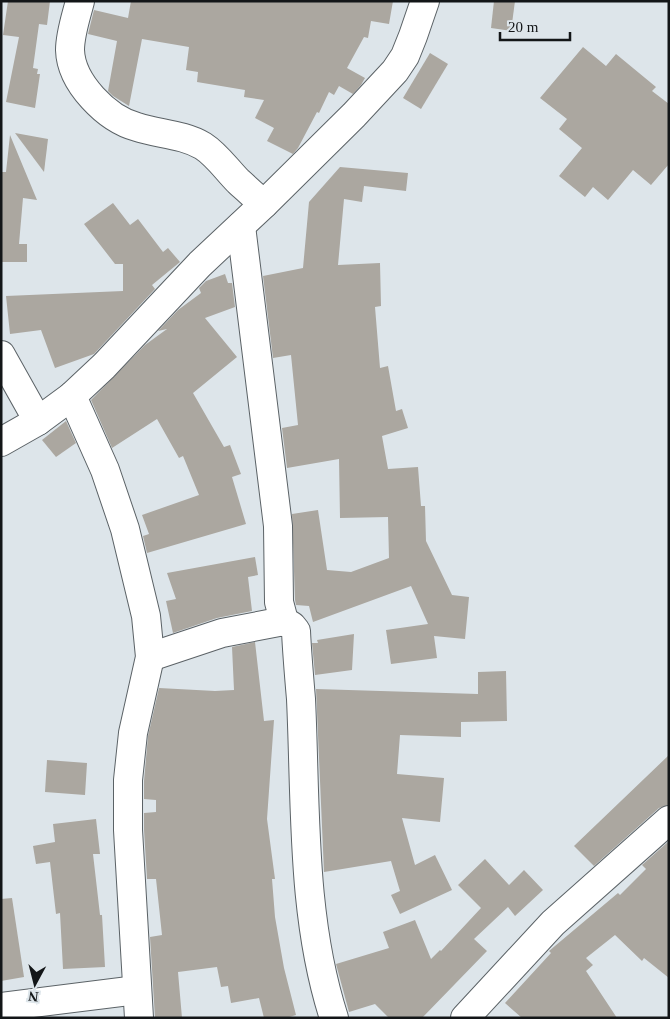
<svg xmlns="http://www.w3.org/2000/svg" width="670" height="1019" viewBox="0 0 670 1019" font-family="Georgia,serif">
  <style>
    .building { fill: #aba7a0 }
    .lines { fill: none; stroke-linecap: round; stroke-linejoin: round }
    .minor-casing { stroke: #5b6266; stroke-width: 30 }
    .minor { stroke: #fff; stroke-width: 28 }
  </style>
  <rect width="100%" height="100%" fill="#dde5ea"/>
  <!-- building -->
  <g class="building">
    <polygon points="8,1 50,1 47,25 39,24 33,68 38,69 37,74 40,74 35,108 6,102 19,37 3,35"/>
    <polygon points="131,1 393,1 389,24 371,21 368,38 364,37 347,68 365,78 361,85 353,94 339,86 334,95 329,92 319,113 317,112 298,148 293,154 267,141 274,128 255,118 264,100 244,97 245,90 197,82 198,72 186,70 189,47 142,39 129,106 113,96 108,91 117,41 88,34 94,10 128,18"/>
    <polygon points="494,1 515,1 511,31 491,28"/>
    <polygon points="583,47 606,66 616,54 656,87 652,91 669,104 669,164 651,185 633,170 608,200 593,187 585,197 559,176 582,148 559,129 567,119 540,98"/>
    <polygon points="430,53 448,64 421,109 403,98"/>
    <polygon points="15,133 48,139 44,172"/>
    <polygon points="10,135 37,200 23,198 19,244 27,244 27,262 1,262 1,172 6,172"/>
    <polygon points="340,167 408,173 406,191 364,186 362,202 344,199 338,265 380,263 381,306 375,307 380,368 388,366 396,411 402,409 408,428 382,436 388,469 418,467 421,506 425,506 426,541 452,595 469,597 465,639 434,636 437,658 391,664 386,630 428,624 411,586 313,622 309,606 296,605 295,600 292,514 318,510 327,570 351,572 389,558 388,517 340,518 339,459 287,468 282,428 298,425 291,355 273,358 263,276 303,268 309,202"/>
    <polygon points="113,203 130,225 138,219 163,252 168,248 180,262 152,285 155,289 94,354 55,368 41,330 10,334 6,296 123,291 123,264 115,264 84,224"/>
    <polygon points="225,274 228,283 232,283 235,307 205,318 237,357 193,393 224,447 230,445 241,474 232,477 246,524 147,553 143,536 149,534 142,515 199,495 183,456 179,458 157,419 112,448 91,400 145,345 167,329 158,331 178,310 201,293 199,288 206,281"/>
    <polygon points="66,421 76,443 56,457 42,440"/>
    <polygon points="255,557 258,575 248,577 252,611 217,618 173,633 166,601 176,599 167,573"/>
    <polygon points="354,634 352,670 315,675 312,643 318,643 317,640"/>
    <polygon points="255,642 264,721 274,720 267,819 275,879 272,879 275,917 284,968 296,1015 286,1018 264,1018 259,998 231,1003 228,986 221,987 217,967 178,972 182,1018 155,1018 150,937 162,935 156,879 147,879 144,830 144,813 156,812 156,800 144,799 144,781 148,736 159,688 215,691 234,690 232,647"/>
    <polygon points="506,671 507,721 461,722 461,737 400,735 397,774 444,778 440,822 402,818 415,865 435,855 452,890 400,914 391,895 400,891 391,861 324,872 316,689 478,694 478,672"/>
    <polygon points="669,755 669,805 659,808 594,866 574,846"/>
    <polygon points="47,760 87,763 85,795 45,792"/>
    <polygon points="96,819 100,854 93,854 100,915 102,915 105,967 63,969 60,913 56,914 50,862 36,864 33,846 55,842 53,824"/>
    <polygon points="669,841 669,978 644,958 642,961 615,935 586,958 593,965 586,971 617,1018 522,1018 505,1003 551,953 549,951 618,893 620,895 646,869 642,865"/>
    <polygon points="485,859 509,885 524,870 543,890 515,916 508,907 474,939 487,951 422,1018 389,1018 375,1004 349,1012 336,964 389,948 383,932 415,920 431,959 440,950 441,951 481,908 458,885"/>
    <polygon points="12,898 24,977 1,981 1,899"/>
  </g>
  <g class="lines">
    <defs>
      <g id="minor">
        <path d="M80 1C76 17 70 34 70 50 71 83 107 119 137 127 158 134 183 134 203 146 217 155 227 170 238 181 247 189 255 197 264 204"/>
        <path d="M241 226 278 526 279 602 284 621 292 626 296 631C297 653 299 676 301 699 306 805 301 916 334 1018"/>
        <polyline points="1,355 38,421"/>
        <polyline points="72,396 105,470 125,529 146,616 150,657 133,733 128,780 128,830 139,1018"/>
        <polyline points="1,442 38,421 72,396 104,366 200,264 264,204 354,115 395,71 405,56 413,36 425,1"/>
        <polyline points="150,657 222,633 284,621"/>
        <polyline points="1,1007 137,990"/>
        <polyline points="465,1018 553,923 669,820"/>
      </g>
    </defs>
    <!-- minor casing -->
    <use href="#minor" class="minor-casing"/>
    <!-- minor -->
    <use href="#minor" class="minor"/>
  </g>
  <!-- border -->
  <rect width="670" height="1019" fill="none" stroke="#131618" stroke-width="5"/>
  <!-- north arrow -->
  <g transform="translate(35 984) rotate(187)" stroke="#dde5ea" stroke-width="4" paint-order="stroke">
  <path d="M0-4L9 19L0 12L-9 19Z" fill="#131618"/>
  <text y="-8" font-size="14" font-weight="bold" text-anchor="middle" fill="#131618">N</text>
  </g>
  <!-- scale -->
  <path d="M500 32v8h70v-8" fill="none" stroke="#131618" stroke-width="2.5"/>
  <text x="508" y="32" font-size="15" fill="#131618" stroke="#dde5ea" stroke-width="4" paint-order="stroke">20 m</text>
</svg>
